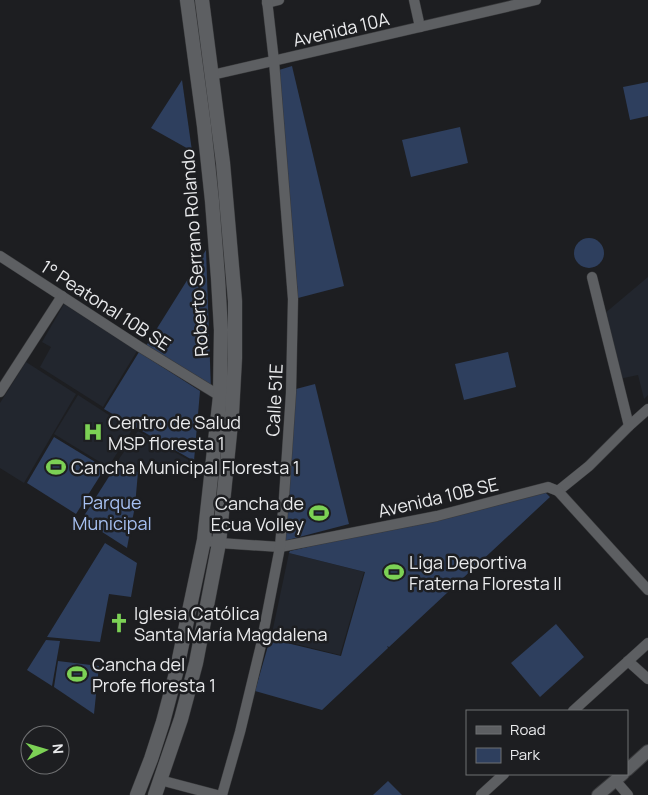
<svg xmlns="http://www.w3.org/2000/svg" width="648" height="795" viewBox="0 0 648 795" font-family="Manrope,sans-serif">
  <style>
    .built { fill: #22262e }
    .green { fill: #2e3f5e }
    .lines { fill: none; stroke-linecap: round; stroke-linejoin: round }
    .minor-casing { stroke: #393a3c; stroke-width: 11 }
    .tertiary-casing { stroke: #393a3c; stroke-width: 14 }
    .secondary-casing { stroke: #393a3c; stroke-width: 15 }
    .minor { stroke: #5d5f62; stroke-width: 10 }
    .tertiary { stroke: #5d5f62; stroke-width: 12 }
    .secondary { stroke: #5d5f62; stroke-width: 14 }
    .labels { text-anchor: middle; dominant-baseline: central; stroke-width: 5; stroke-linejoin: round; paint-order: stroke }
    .street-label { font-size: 18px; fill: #e9eaec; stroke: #1d1e21 }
    .poi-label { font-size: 18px; fill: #e9eaec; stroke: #1d1e21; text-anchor: start }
    .park-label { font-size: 18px; fill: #a7c1f2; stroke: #1d1e21 }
  </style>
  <rect width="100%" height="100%" fill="#1d1e21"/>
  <!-- built -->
  <g class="built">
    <polygon points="648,277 648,395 644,399 638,375 619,379 604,314"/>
    <polygon points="64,304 137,351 103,407 40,367 51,347 42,342"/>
    <polygon points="26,362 76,394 24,483 0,468 0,403"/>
    <polygon points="78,395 132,430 108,467 54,434"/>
    <polygon points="138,431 192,462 190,475 138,472 117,462"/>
    <polygon points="289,553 364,572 340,655 271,638"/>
  </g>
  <!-- green -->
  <g class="green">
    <polygon points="292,66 344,286 298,298 279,70"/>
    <polygon points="182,80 192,151 151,128"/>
    <polygon points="648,82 648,116 630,120 623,87"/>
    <polygon points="460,127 468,163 411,177 402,140"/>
    <circle cx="589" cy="253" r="15"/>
    <polygon points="206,250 211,390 146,346"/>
    <polygon points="139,352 200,391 194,461 104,409"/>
    <polygon points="508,352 516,387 464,400 455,364"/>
    <polygon points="315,384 349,524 284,541 296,389"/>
    <polygon points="54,437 105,468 76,514 27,483"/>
    <polygon points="117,464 138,472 135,506 127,548 82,519"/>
    <polygon points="545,492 550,497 389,647 387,646 388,648 322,710 255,691 270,639 341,656 365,572 289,553 290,551"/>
    <polygon points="105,543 137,563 131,597 109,594 100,642 47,637"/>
    <polygon points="556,624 584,657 540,697 511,663"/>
    <polygon points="46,640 60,641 52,686 27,670"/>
    <polygon points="58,661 99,666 94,714 54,687"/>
    <polygon points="388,781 402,795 373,795"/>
  </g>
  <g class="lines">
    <defs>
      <g id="minor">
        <polyline points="414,0 420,27"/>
        <polyline points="267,3 279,0"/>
        <polyline points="212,75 536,0"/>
        <polyline points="0,256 140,347 220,396"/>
        <polyline points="592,277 629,426"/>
        <polyline points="0,392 62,296"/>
        <polyline points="558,491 589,466 629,426 648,409"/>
        <polyline points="204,540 219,543 280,547 437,516 548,487 558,491 648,590"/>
        <polyline points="628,661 648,679"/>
        <polyline points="573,711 648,643"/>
        <polyline points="160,780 217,795"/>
        <polyline points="615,780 628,795"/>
        <polyline points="222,795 240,732 261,645 280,547 284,498 291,393 293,299 274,61 267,0"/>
        <polyline points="481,795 504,774"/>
      </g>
      <g id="tertiary">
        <polyline points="627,770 648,751"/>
        <polyline points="598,795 623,774"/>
      </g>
      <g id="secondary">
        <polyline points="137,795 151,759 163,722 176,673 204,540 220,396 221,330 218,278 212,201 204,126 187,0"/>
        <polyline points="155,795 181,719 196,663 219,543 232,413 235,358 235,301 223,163 202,0"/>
      </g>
    </defs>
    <!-- minor casing -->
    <use href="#minor" class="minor-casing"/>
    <!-- tertiary casing -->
    <use href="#tertiary" class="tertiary-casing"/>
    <!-- secondary casing -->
    <use href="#secondary" class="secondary-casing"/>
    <!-- minor -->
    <use href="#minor" class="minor"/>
    <!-- tertiary -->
    <use href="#tertiary" class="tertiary"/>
    <!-- secondary -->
    <use href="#secondary" class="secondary"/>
  </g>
  <!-- icons -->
  <defs>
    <symbol id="hospital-bare" viewBox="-9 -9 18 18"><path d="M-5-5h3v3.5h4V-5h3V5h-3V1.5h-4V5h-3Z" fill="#7cd155" stroke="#1d1e21" stroke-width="2.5" paint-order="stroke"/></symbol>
    <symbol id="stadium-bare" viewBox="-9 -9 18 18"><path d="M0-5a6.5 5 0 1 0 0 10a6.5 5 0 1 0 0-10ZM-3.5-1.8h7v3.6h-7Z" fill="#7cd155" stroke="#1d1e21" stroke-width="2.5" paint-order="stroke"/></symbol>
    <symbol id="church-bare" viewBox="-9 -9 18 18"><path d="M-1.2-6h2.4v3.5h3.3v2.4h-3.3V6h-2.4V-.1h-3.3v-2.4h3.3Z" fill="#7cd155" stroke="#1d1e21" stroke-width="2.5" paint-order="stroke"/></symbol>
  </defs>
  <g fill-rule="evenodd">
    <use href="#hospital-bare" x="79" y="418" width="28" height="28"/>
    <use href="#stadium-bare" x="42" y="453" width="28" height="28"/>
    <use href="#stadium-bare" x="305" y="499" width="28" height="28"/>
    <use href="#stadium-bare" x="380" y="558" width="28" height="28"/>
    <use href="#church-bare" x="105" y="609" width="28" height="28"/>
    <use href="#stadium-bare" x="63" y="660" width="28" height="28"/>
  </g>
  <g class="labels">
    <!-- street labels -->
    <g class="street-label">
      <text transform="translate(341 29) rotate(-13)">Avenida 10A</text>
      <text transform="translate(194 253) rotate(-94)">Roberto Serrano Rolando</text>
      <text transform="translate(106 305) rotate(33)">1° Peatonal 10B SE</text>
      <text transform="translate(274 400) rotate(-87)">Calle 51E</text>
      <text transform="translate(438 497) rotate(-13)">Avenida 10B SE</text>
    </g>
    <!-- poi labels -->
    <g class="poi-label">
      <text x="108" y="422">Centro de Salud<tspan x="108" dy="21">MSP floresta 1</tspan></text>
      <text x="71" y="467">Cancha Municipal Floresta 1</text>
      <text x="304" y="503" text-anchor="end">Cancha de<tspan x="304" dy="21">Ecua Volley</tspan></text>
      <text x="409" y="562">Liga Deportiva<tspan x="409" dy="21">Fraterna Floresta II</tspan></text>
      <text x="134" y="613">Iglesia Católica<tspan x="134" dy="21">Santa María Magdalena</tspan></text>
      <text x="92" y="664">Cancha del<tspan x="92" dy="21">Profe floresta 1</tspan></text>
    </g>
    <!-- park labels -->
    <g class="park-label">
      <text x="112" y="502">Parque<tspan x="112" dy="21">Municipal</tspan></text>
    </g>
  </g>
  <!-- legend -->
  <rect x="466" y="710" width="162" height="65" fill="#1d1e21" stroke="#6f7072"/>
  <rect x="476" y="726" width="25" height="8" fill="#5d5f62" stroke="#6f7072"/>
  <text x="510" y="735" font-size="15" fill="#e9eaec">Road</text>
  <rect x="476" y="748" width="25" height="15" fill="#2e3f5e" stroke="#6f7072"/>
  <text x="510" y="760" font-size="15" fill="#e9eaec">Park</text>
  <!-- north arrow -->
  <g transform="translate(45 750) rotate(85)"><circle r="24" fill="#1d1e21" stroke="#6f7072"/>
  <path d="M0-4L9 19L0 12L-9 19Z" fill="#7cd155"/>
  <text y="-8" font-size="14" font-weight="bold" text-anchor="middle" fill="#e9eaec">N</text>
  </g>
</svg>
